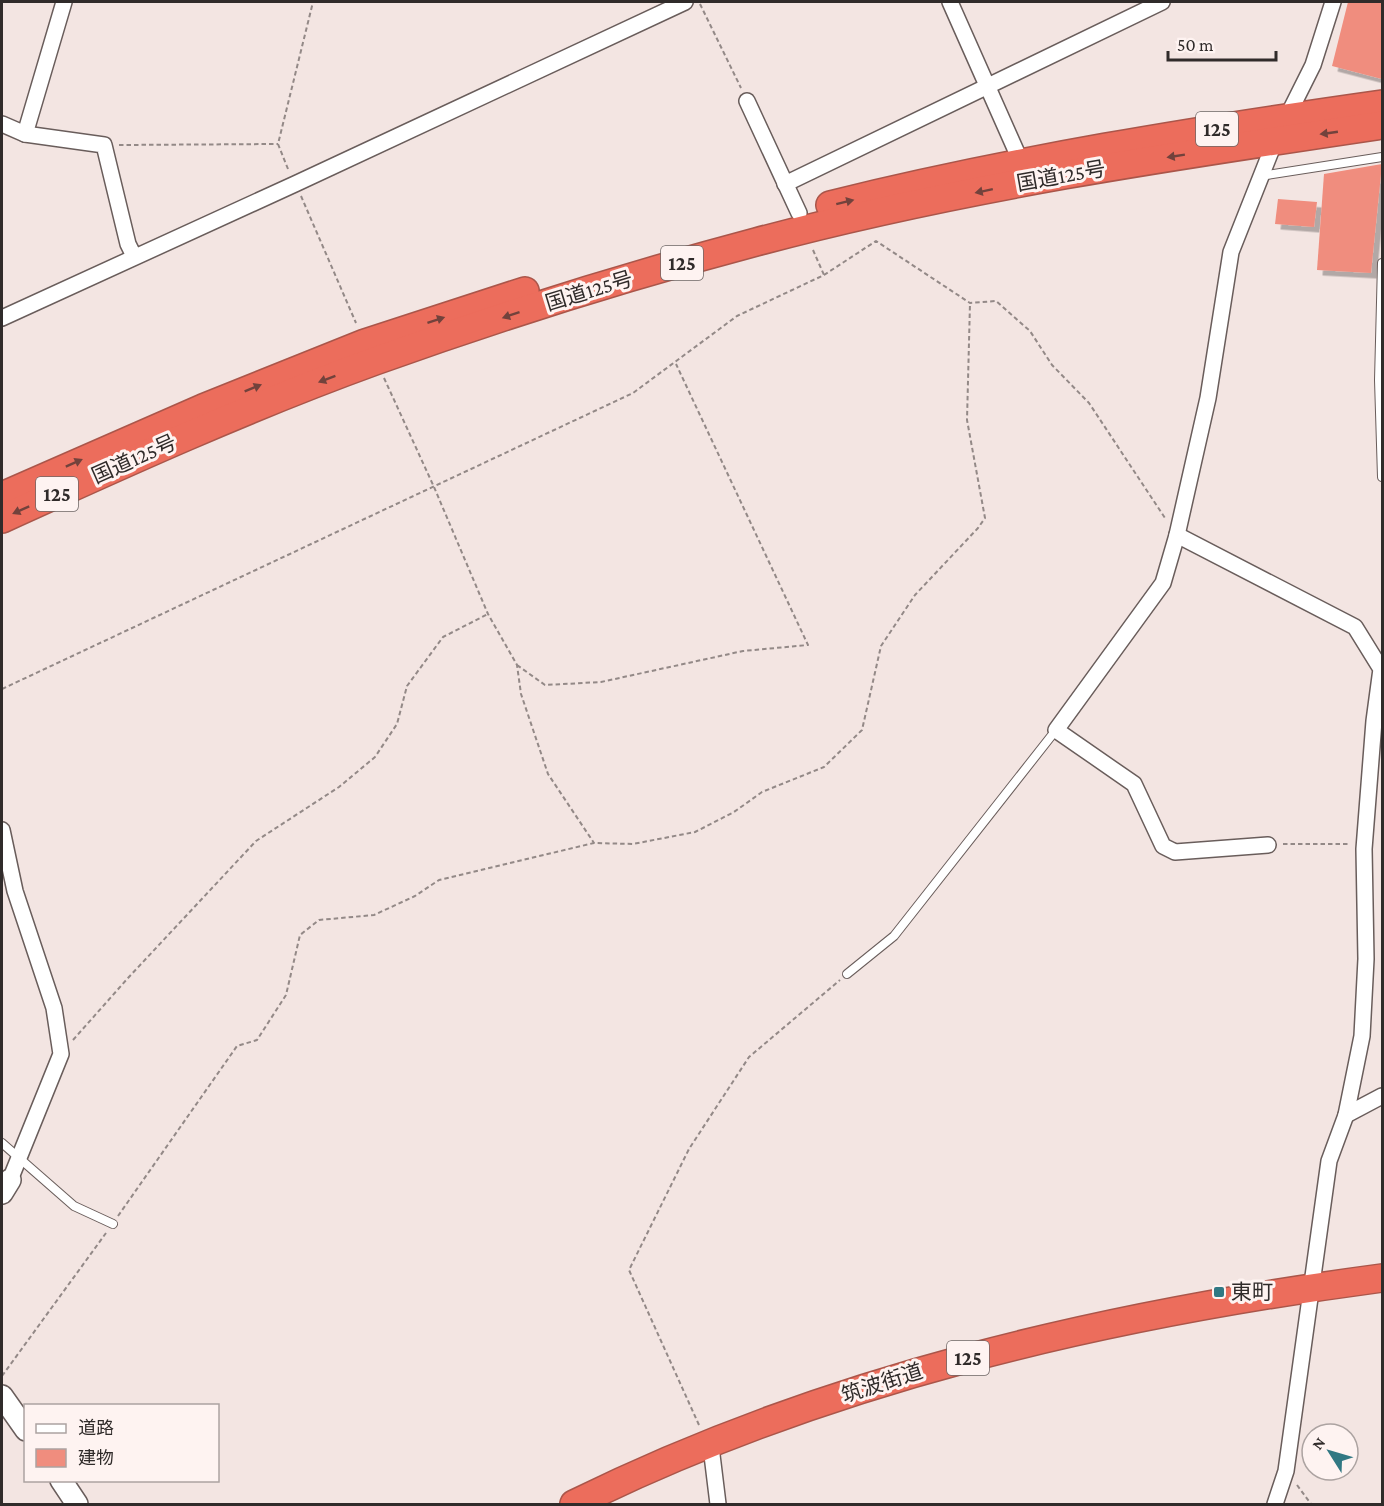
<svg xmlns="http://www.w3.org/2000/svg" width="1384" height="1506" viewBox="0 0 1384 1506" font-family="'Crimson Pro','Noto Sans JP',serif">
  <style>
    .building { fill: #f08d7e; filter: url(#shadow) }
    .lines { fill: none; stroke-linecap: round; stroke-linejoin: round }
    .lane-casing { stroke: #695d5b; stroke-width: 10 }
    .street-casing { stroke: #695d5b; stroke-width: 18 }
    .secondary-casing { stroke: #695d5b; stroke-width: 24 }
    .highway-casing { stroke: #aa564a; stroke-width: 30 }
    .path { stroke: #938987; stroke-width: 2; stroke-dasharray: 4.5 3; stroke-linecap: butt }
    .lane { stroke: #fff; stroke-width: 8 }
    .street { stroke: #fff; stroke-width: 15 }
    .secondary { stroke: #fff; stroke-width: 21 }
    .highway { stroke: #ec6d5c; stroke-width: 27 }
    .oneway { fill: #72423c }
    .poi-dot { fill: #317883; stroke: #fef3f1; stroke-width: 2 }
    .labels { text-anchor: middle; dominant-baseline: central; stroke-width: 6; stroke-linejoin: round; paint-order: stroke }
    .shield { fill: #fef3f1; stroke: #6e6766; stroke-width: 1.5 }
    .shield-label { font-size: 20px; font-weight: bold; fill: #302b2a }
    .street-label { font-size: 21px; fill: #302b2a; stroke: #fef3f1 }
    .poi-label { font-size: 21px; fill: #302b2a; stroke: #fef3f1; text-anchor: start }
  </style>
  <defs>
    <filter id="shadow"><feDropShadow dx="5.5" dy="5.5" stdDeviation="0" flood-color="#0004"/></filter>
  </defs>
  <rect width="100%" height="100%" fill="#f3e5e2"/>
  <!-- building -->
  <g class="building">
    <polygon points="1348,2 1382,2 1382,79 1332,66"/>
    <polygon points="1382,164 1371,273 1317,270 1324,174"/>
    <polygon points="1278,199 1317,202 1314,227 1275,224"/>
  </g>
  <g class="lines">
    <defs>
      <g id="lane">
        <polyline points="1260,176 1382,157"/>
        <polyline points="1382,263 1379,380 1382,477"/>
        <polyline points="847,974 894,936 1056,730"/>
        <polyline points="2,1143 74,1206 113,1224"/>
      </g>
      <g id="street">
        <polyline points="950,2 1021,162"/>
        <polyline points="747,101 799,213"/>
        <polyline points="2,124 25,134 104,145 128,244 134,256"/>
        <polyline points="25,134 64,2"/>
        <polyline points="785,184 1162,2"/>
        <polyline points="2,318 295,184 685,2"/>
        <polyline points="1177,535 1355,627 1381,669 1374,721 1364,849 1366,959 1362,1036 1346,1115 1329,1161 1286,1471 1275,1504"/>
        <polyline points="2,830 15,891 54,1008 61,1054 10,1180"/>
        <polyline points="1268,845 1175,852 1163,846 1134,784 1056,730 1163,583 1177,535 1208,398 1231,252 1275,141 1313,65 1333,2"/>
        <polyline points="1346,1115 1382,1096"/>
        <polyline points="707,1444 712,1455 718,1504"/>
      </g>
      <g id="secondary">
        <polyline points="2,1193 10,1180"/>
        <polyline points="2,1396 26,1430"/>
        <polyline points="61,1480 77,1504"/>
      </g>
      <g id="highway">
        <path d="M830 205C1012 160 1197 130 1382 104"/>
        <polyline points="2,496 203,408 365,343 525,291"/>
        <path d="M2 519C125 463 248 407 375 361 500 316 628 276 756 242 961 187 1172 156 1382 125"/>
        <path d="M574 1504C827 1379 1104 1315 1382 1278"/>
      </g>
    </defs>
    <!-- lane casing -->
    <use href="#lane" class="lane-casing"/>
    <!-- street casing -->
    <use href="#street" class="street-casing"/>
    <!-- secondary casing -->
    <use href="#secondary" class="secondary-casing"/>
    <!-- highway casing -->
    <use href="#highway" class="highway-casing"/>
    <!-- path -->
    <g class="path">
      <polyline points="700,4 741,88"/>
      <polyline points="119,145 278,144"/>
      <polyline points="288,169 278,144 313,2"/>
      <polyline points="301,196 356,323"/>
      <polyline points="813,250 824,275"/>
      <polyline points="384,378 434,487 488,614 517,665 521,694 548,774 594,843"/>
      <polyline points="517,665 545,685 601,682 743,651 808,645 676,364"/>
      <polyline points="2,689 633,393 737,316 824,275 876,241 970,303 996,301 1030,331 1052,365 1089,403 1165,518"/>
      <polyline points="1283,844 1349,844"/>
      <polyline points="73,1040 128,978 256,841 339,787 375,757 397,724 407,686 443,637 488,614"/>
      <polyline points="118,1216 237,1046 257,1040 286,995 300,935 319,920 374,915 415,896 439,880 594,843 633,844 695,832 734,812 762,792 824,767 862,730 881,646 915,595 978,528 985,518 967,420 970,303"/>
      <polyline points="2,1376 106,1233"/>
      <polyline points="699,1425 629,1270 689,1149 749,1057 840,980"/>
      <polyline points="1297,1485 1311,1504"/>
    </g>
    <!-- lane -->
    <use href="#lane" class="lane"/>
    <!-- street -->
    <use href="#street" class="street"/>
    <!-- secondary -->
    <use href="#secondary" class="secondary"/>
    <!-- highway -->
    <use href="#highway" class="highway"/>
  </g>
  <!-- one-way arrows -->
  <defs><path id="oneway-solid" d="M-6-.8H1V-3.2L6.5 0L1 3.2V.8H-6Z" transform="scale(1.5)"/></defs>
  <g class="oneway">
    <use href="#oneway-solid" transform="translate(1329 133) rotate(172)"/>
    <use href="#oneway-solid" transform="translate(1176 156) rotate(171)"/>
    <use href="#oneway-solid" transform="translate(984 191) rotate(168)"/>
    <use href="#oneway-solid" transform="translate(845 202) rotate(-14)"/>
    <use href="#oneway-solid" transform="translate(511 315) rotate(161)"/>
    <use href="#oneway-solid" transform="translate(436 320) rotate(-18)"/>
    <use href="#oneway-solid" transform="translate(327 379) rotate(159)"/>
    <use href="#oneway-solid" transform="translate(253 388) rotate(-22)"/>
    <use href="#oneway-solid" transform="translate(74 463) rotate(-24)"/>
    <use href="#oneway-solid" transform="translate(21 510) rotate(156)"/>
  </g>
  <!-- markers -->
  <rect class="poi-dot" x="1213" y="1286" width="12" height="12" rx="3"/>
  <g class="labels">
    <!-- shield labels -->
    <g class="shield">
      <rect x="1196" y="112" width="42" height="34" rx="4.5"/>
      <rect x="661" y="246" width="42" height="34" rx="4.5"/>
      <rect x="36" y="477" width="42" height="34" rx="4.5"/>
      <rect x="947" y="1341" width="42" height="34" rx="4.5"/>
    </g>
    <g class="shield-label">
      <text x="1217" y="129">125</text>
      <text x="682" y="263">125</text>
      <text x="57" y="494">125</text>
      <text x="968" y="1358">125</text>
    </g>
    <!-- street labels -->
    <g class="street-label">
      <text transform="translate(1061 176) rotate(-10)">国道125号</text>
      <text transform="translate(589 291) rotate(-17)">国道125号</text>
      <text transform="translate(134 459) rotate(-24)">国道125号</text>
      <text transform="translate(882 1383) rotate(-18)">筑波街道</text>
    </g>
    <!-- poi labels -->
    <g class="poi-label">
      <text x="1231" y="1292">東町</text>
    </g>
  </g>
  <!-- border -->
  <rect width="1384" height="1506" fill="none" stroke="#302b2a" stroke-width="6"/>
  <!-- legend -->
  <rect x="24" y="1404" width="195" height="78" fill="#fef3f1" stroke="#aca3a1" stroke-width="1.5"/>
  <rect x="36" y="1424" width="30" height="9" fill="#ffffff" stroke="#aca3a1" stroke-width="1.5"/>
  <text x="78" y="1434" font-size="18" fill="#302b2a">道路</text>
  <rect x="36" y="1449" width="30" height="18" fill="#f08d7e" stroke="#aca3a1" stroke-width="1.5"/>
  <text x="78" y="1464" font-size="18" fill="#302b2a">建物</text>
  <!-- north arrow -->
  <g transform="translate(1330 1452) rotate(307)"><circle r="28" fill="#fef3f1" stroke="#aca3a1" stroke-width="1.5"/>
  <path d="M0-4.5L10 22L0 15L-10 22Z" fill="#317883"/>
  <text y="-9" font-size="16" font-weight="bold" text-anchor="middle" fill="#302b2a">N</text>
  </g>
  <!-- scale -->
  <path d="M1168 51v9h108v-9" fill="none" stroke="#302b2a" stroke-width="3"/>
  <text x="1177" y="51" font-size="18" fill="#302b2a" stroke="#fef3f1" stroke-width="4.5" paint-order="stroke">50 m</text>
</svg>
